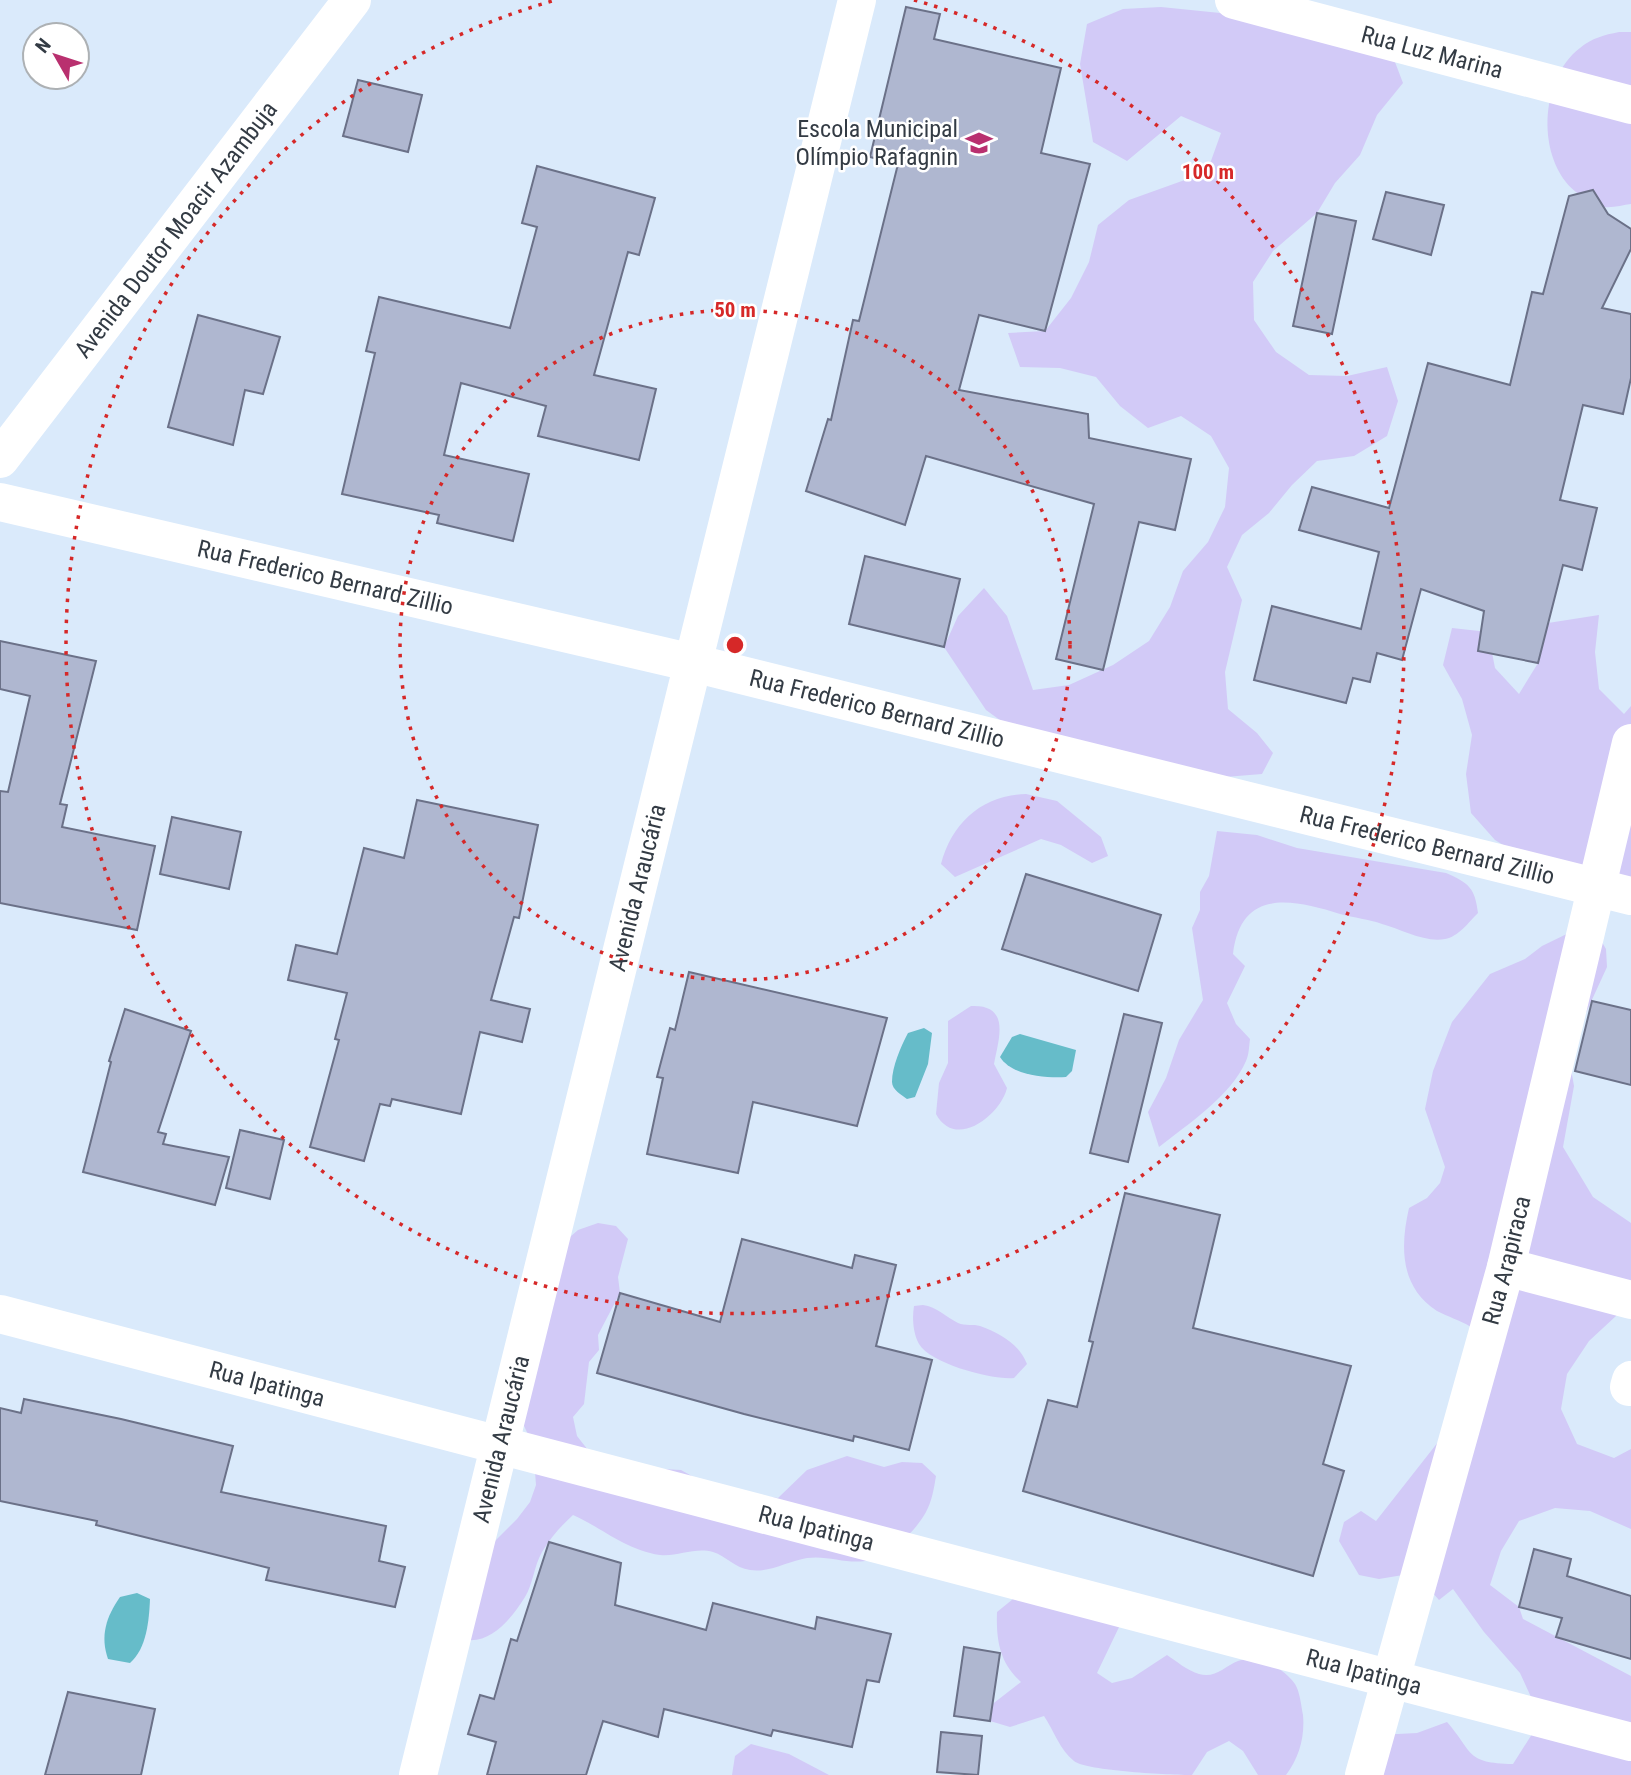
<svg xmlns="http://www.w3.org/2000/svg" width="1631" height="1775" viewBox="0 0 1631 1775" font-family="'Roboto Condensed',sans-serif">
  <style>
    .green { fill: #d2caf7 }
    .water { fill: #66bcc9 }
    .building { fill: #afb7d0; stroke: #6b7188; stroke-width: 2 }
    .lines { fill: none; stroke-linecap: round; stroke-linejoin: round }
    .minor { stroke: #fff; stroke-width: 38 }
    .ring { fill: none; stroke: #d62828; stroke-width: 3.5; stroke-dasharray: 3.5 7 }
    .labels { text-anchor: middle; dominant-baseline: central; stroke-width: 5; stroke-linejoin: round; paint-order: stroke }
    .street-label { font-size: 24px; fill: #333b44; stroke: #fff }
    .poi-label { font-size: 24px; fill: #333b44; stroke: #fff; text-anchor: end }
    .centre { fill: #d62828; stroke: #fff; stroke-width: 3.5 }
    .ring-label { font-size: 21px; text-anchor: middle; font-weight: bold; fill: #d62828; stroke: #fff; stroke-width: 5; stroke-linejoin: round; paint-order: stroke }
  </style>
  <rect width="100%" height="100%" fill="#daeafb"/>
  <!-- green -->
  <g class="green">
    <polygon points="1161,7 1240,15 1390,49 1403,83 1377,115 1360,155 1335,183 1317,213 1273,251 1253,282 1254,320 1276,352 1309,375 1347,376 1387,367 1398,401 1387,436 1354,456 1317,461 1292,485 1269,513 1242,535 1227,567 1242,600 1225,672 1228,709 1257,733 1273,753 1262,774 1225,777 1015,731 986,710 944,647 958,616 984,588 1007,616 1033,690 1069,685 1113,665 1149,641 1170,607 1183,571 1208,542 1225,507 1229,468 1211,436 1181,416 1148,428 1120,406 1096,377 1060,368 1020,367 1008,333 1045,331 1071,298 1089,262 1098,225 1129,200 1207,172 1221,133 1181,116 1127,161 1093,142 1080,64 1087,24 1123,9"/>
    <path d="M1619 32H1631V204C1623 205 1613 208 1604 207 1594 206 1584 199 1576 192 1536 160 1539 79 1580 48 1592 38 1604 35 1619 32Z"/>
    <polygon points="1599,615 1595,652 1599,689 1624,714 1631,706 1631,884 1531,862 1495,840 1471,813 1466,774 1472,735 1462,699 1443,665 1452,628 1488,632 1495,668 1519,694 1538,663 1548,623"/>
    <path d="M1026 794 1057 801 1101 837 1108 856 1092 863 1061 845 1041 839 955 877 941 864C952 822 983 795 1026 794Z"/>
    <path d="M1217 831 1257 835 1297 848 1446 873C1469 883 1475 888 1478 913 1469 922 1458 937 1445 939 1425 943 1401 929 1382 924 1369 919 1354 918 1340 914 1292 899 1241 888 1233 954L1245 966 1227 1003 1236 1024 1250 1039C1249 1046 1249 1055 1246 1061 1231 1096 1188 1124 1159 1147L1148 1112 1166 1078 1179 1040 1203 1000 1192 928 1200 910V892L1209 876Z"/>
    <path d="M1577 929 1596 932 1606 949 1607 967 1568 1052 1574 1086 1563 1147 1593 1197 1631 1223V1295L1616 1316 1589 1341 1567 1374 1561 1409 1577 1444 1614 1458 1631 1449V1529L1590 1511 1555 1508 1519 1521 1501 1551 1490 1585 1519 1607 1523 1619 1631 1676V1775H1354L1378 1735 1417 1733 1447 1722C1474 1753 1465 1763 1513 1764L1534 1731 1537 1710 1520 1673 1484 1632 1453 1589 1439 1600 1415 1573 1379 1579 1359 1575 1339 1541 1344 1522 1361 1511 1376 1521 1442 1437 1471 1327C1460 1320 1448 1317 1437 1311 1400 1287 1400 1247 1409 1208L1427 1198 1440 1183 1445 1167 1425 1109 1433 1071 1452 1022 1490 974 1525 959 1542 946Z"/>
    <path d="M971 1006C1012 1004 998 1041 994 1064L1007 1088C1001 1114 956 1151 936 1114L939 1083 948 1063V1021Z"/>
    <path d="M598 1223 616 1226 628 1239 618 1277 620 1293 598 1335 599 1350 589 1362 584 1404 573 1417 577 1436 588 1450 662 1469 681 1470 715 1489 778 1498 807 1470 847 1456 884 1467 902 1462 922 1463 936 1476C934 1488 932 1501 926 1512 916 1531 887 1559 865 1561 846 1564 827 1555 807 1558 788 1561 770 1573 750 1570 735 1568 726 1556 713 1552 695 1547 677 1557 660 1555 626 1550 602 1528 573 1515 561 1526 551 1537 542 1552 534 1566 533 1584 525 1597 511 1619 490 1646 462 1639L490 1546 517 1519 530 1502 536 1485 533 1445 517 1411 562 1244 578 1230Z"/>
    <path d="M923 1305C937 1307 946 1317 958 1323 965 1326 974 1324 980 1326 1000 1333 1019 1344 1027 1364L1014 1378C992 1380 931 1364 919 1344 913 1333 912 1318 914 1306Z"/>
    <path d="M1013 1599 1121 1623 1097 1673 1112 1683 1132 1678 1167 1655C1176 1661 1188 1671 1199 1674 1215 1679 1225 1666 1238 1661 1258 1655 1284 1668 1295 1684 1300 1692 1301 1705 1303 1715 1305 1737 1299 1758 1286 1775H1258L1243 1751 1229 1741 1207 1752 1192 1775C1172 1775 1086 1771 1074 1761 1060 1750 1054 1731 1044 1716L1010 1727 990 1721V1706L1021 1682C1000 1663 996 1641 997 1612Z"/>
    <polygon points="751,1744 789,1754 829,1775 732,1775 735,1756"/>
  </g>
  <!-- water -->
  <g class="water">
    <path d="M924 1028 932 1033 928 1064 915 1097 907 1099C902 1095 892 1090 892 1082 892 1067 901 1046 908 1033Z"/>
    <path d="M1020 1034 1076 1050 1072 1071 1066 1077C1046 1078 1012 1076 1000 1057L1012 1037Z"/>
    <path d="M137 1593 150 1599C149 1620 147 1648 130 1663L108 1659C100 1636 106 1617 120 1597Z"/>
  </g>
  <!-- building -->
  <g class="building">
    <polygon points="906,7 940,14 934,39 1061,68 1041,153 1090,164 1045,331 979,315 959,390 1088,414 1089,438 1191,459 1175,530 1139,522 1103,670 1056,659 1094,504 926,456 905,525 806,491 828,419 831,420 853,320 859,321 898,164 870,157"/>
    <polygon points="358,80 422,95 408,152 343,136"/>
    <polygon points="537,166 655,198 639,255 628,252 594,375 656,389 639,460 538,436 546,406 461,383 444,455 529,474 513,541 437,523 439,515 342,494 375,353 366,351 379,297 510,328 537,227 522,223"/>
    <polygon points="1593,190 1608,214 1631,229 1631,249 1602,308 1631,314 1631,378 1623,414 1583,405 1560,500 1597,508 1582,570 1563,565 1538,663 1478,651 1484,611 1421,589 1402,660 1377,653 1370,682 1353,678 1346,703 1254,680 1272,606 1361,629 1379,552 1299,530 1312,487 1389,508 1428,363 1510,385 1532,292 1543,294 1569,196"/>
    <polygon points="1386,192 1444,205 1431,255 1373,239"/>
    <polygon points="1317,213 1356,221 1332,334 1293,326"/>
    <polygon points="198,315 280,337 263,394 245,390 233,445 168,427"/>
    <polygon points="865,556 960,579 944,647 849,624"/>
    <polygon points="0,641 96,661 60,804 67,805 62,827 155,846 137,930 0,903 0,791 8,792 30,696 0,689"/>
    <polygon points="417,800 538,825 519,918 514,917 491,1000 530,1009 522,1042 480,1032 461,1114 392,1099 390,1106 380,1104 364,1161 310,1147 339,1040 335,1039 347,993 288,980 296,945 337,954 364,848 404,858"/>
    <polygon points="172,817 241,832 229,889 160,874"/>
    <polygon points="1026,874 1161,915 1138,991 1002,949"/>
    <polygon points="689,972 887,1018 857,1126 753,1102 738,1173 647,1154 663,1078 657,1077 670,1028 675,1030"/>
    <polygon points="1592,1001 1631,1010 1631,1085 1575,1071"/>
    <polygon points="125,1009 191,1031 158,1132 166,1134 163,1144 229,1157 215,1205 83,1172 111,1062 109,1061"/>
    <polygon points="1124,1014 1162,1023 1128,1162 1090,1153"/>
    <polygon points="240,1130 284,1140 270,1199 226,1188"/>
    <polygon points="1125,1193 1220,1215 1193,1328 1351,1366 1323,1464 1344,1471 1313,1576 1023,1491 1048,1400 1077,1407 1093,1342 1089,1341"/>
    <polygon points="742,1239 852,1268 855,1255 896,1265 876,1346 932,1360 909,1450 854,1436 853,1441 744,1414 597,1373 620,1293 720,1322"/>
    <polygon points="24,1399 121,1419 233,1446 221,1492 386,1526 379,1561 405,1567 395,1607 266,1580 269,1568 96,1525 97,1521 0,1501 0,1408 21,1413"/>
    <polygon points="549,1542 621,1563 615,1605 706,1630 713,1603 815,1629 817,1617 891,1634 879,1682 867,1680 852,1747 773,1730 771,1736 664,1709 658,1737 603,1721 586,1775 487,1775 496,1742 468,1734 480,1695 494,1699 511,1639 517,1641"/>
    <polygon points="1534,1549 1571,1559 1567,1576 1631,1596 1631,1659 1556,1637 1562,1618 1519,1607"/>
    <polygon points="964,1647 1000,1653 990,1721 954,1716"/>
    <polygon points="68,1692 155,1709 141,1775 45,1775"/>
    <polygon points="941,1732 982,1736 978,1775 937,1772"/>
  </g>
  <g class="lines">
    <!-- minor -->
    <g class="minor">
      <path id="s1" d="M1234 0 1631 105"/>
      <path id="s2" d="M0 459 352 0"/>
      <path id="s3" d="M0 502 693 663 1631 896"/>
      <polyline points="1506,1267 1631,1300"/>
      <path id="s4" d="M0 1314 1631 1742"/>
      <polyline points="1629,1387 1631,1380"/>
      <path id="s5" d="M418 1775 857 0"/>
      <path id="s6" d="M1364 1775 1506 1267 1631 743"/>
    </g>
  </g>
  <!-- distance rings -->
  <g class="ring">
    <circle cx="735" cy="645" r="335"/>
    <path d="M914 0A669 669 0 1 1 556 0"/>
  </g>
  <!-- icons -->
  <defs>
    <symbol id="school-bare" viewBox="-9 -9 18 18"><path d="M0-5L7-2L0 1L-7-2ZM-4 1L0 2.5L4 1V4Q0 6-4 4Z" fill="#b9306f" stroke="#fff" stroke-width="2.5" paint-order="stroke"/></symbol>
  </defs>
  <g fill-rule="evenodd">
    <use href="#school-bare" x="960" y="124" width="38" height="38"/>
  </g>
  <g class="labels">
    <!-- street labels -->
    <g class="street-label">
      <text stroke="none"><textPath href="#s1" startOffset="205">Rua Luz Marina</textPath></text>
      <text stroke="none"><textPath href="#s2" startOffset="289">Avenida Doutor Moacir Azambuja</textPath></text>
      <text stroke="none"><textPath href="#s3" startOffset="334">Rua Frederico Bernard Zillio</textPath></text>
      <text stroke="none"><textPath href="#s3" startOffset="901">Rua Frederico Bernard Zillio</textPath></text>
      <text stroke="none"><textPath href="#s3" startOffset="1468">Rua Frederico Bernard Zillio</textPath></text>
      <text stroke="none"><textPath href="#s5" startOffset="914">Avenida Araucária</textPath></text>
      <text stroke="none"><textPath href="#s6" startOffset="534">Rua Arapiraca</textPath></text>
      <text stroke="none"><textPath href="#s4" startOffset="276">Rua Ipatinga</textPath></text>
      <text stroke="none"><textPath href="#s5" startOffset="346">Avenida Araucária</textPath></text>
      <text stroke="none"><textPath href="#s4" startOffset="844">Rua Ipatinga</textPath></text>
      <text stroke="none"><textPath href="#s4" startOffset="1410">Rua Ipatinga</textPath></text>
    </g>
    <!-- poi labels -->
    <g class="poi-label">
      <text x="958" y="129">Escola Municipal<tspan x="958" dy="28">Olímpio Rafagnin</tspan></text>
    </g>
  </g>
  <circle cx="735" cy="645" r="10" class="centre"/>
  <g class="ring-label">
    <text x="1208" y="179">100 m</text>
    <text x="735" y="317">50 m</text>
  </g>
  <!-- north arrow -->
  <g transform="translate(56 56) rotate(309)"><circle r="33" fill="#ffffff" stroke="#adb1b4" stroke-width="2"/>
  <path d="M0-5L12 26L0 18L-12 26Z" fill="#b9306f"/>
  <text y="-10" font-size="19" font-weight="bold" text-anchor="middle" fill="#333b44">N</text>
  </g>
</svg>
